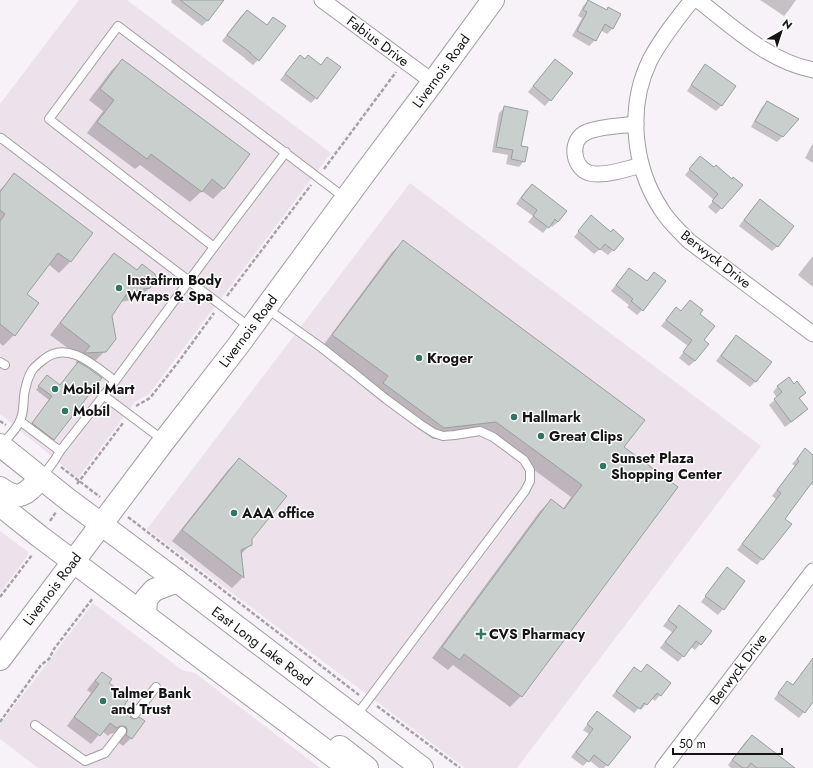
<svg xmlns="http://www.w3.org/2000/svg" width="813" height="768" viewBox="0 0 813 768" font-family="Jost,sans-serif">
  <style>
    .built { fill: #ede2ec }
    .shadow { fill: #0003 }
    .building { fill: #c8cfcd; stroke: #99a09e }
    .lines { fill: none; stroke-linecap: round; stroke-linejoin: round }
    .lane-casing { stroke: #a29da2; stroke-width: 10 }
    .street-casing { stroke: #a29da2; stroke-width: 17 }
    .secondary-casing { stroke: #a29da2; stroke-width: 24 }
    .path { stroke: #a6a2a6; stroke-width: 2.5; stroke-dasharray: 4 2; stroke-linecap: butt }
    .lane { stroke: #fff; stroke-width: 8 }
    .street { stroke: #fff; stroke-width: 15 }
    .secondary { stroke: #fff; stroke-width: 22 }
    .poi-dot { fill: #337464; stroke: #fff; stroke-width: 1.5 }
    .labels { text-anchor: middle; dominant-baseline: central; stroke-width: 3; stroke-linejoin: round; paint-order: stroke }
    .street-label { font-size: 14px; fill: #151314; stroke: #fff }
    .poi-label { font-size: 14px; font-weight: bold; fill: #151314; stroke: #fff; text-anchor: start }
  </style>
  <rect width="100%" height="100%" fill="#f7f2f7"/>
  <!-- built -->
  <g class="built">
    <polygon points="79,0 127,0 331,153 149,394 135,402 78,478 0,414 0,104"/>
    <polygon points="410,183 761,446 517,768 465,768 147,529"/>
    <polygon points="0,531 28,552 28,555 0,593"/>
    <polygon points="93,603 182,670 195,673 320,768 38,768 0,739 0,725"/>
  </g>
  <!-- shadow -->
  <g class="shadow">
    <polygon points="172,0 223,0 207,21 202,26 171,2"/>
    <polygon points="760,0 796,0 789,10 784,16"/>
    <polygon points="588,1 606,11 608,8 613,28 607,34 600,30 595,40 589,46 572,36 582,18 578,16 583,6"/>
    <polygon points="247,11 266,26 273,18 258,60 253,65 245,59 246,59 222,41 241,16"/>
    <polygon points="300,56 305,60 320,66 327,58 316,98 311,103 280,80 295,61"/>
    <polygon points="122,60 224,188 213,199 202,191 190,202 140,165 135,169 87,133 103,111 89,100 111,71"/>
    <polygon points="550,65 572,74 545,106 528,92"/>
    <polygon points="705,66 722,105 716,111 687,91 700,71"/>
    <polygon points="768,102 783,136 777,142 751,127 762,107"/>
    <polygon points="505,107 520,147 524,161 519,167 506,164 508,155 492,152 499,113"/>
    <polygon points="813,143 813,163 805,158"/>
    <polygon points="695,163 742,185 716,214 708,207 714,200 685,175"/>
    <polygon points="14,175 92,233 70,262 59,273 48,264 26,294 14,335 3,346 0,343 0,190"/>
    <polygon points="532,185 558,222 552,227 550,225 543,233 528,222 533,216 516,204 526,190"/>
    <polygon points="760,201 778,246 772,251 739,226 754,206"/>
    <polygon points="586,222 613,250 608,255 600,249 594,254 574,237"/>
    <polygon points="403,242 622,448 521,696 510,707 453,665 448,670 432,658 540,511 551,500 563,509 571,497 484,433 433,439 373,394 378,388 322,347 392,252"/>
    <polygon points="114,254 136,271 142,265 149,288 138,299 120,302 111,316 105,351 94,362 78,363 54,439 50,443 29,427 49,400 36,390 43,380 59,386 78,363 75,363 80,357 50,335 104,265"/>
    <polygon points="813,256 813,287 798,275"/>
    <polygon points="624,274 646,282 654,274 642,310 637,315 627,307 629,305 611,291"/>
    <polygon points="676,308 681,312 699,314 703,341 695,361 689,366 679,358 688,346 661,326"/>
    <polygon points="737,336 771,362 755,382 750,387 716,361 731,341"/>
    <polygon points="794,385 805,393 799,399 807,409 801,415 785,427 769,405 777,398 773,392 778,386"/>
    <polygon points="805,450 812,455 813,454 813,486 810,483 783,519 776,541 762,559 757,565 737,550 776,499 772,496 795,466 792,464"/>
    <polygon points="239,459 251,539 251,544 240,555 242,578 232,588 172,541 228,470"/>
    <polygon points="722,574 744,581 723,609 718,615 701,602"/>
    <polygon points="674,612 711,631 695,650 691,647 678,662 660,648 672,632 663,626"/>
    <polygon points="813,661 813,700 804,712 799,718 774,699 782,688 792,686 807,666"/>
    <polygon points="647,666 670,683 655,701 651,698 641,710 639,708 634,713 612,696 629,674 640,673"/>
    <polygon points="102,673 122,706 131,738 123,746 119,743 119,738 118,735 114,733 110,734 108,736 102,731 91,744 67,726 91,693 87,690 94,681"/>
    <polygon points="592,718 607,765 604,768 599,768 589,760 583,766 571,757 589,734 583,730"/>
    <polygon points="752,736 781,768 731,768 728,765 746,741"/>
  </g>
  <!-- building -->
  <g class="building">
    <polygon points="180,0 224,0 208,21"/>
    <polygon points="588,0 607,10 608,7 621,14 613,29 605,24 596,41 577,31 587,12 583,10"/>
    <polygon points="247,10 267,25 273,17 286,26 259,61 250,53 251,53 227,35"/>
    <polygon points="300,55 305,59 308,55 321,65 327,57 341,67 317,99 285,74"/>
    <polygon points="122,59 250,154 224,189 212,179 202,192 151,154 147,159 97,122 114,100 100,89"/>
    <polygon points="555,59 573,73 551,101 533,86"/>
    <polygon points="705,64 736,86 722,106 691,85"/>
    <polygon points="767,101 799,119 783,137 755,121"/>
    <polygon points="504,106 528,111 521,146 528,147 525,162 511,159 513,150 496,147"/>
    <polygon points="700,156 714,167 716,165 732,179 733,177 743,185 722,209 712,201 718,194 689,169"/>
    <polygon points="14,173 93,233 71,262 58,253 27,294 39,303 15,336 0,324 0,221 5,214 0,210 0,192"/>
    <polygon points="532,184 567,211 558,222 555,219 549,228 533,216 537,210 521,198"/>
    <polygon points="760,199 794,226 778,247 744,220"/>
    <polygon points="591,215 611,232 613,229 624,239 614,251 605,244 600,250 578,231"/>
    <polygon points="403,240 645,420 624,447 678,487 522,697 464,654 460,660 442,647 551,499 564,509 582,485 496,422 444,428 383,383 388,376 332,335"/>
    <polygon points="114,253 137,270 142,264 155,274 156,281 150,288 128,292 112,316 116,339 106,352 85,353 84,353 90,346 60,323"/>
    <polygon points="629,268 647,281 654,272 666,281 643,311 631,301 633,299 616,285"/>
    <polygon points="690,300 703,310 700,314 715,326 704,340 709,344 695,361 683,352 692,340 666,320 676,307 681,311"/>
    <polygon points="736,335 772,362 756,382 721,356"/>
    <polygon points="78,362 87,367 102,378 54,440 32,423 52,396 38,386 47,375 60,385"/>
    <polygon points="789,377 794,384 797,381 806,393 799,398 808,409 791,422 774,399 782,392 777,386"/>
    <polygon points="805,448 813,455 813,481 785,519 792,524 763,560 742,544 781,493 777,490 799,461 797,459"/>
    <polygon points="239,458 287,496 252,539 252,545 241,550 244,578 182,530"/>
    <polygon points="727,567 745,581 724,610 705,596"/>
    <polygon points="679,605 712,631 701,645 696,641 684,657 665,642 677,627 668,620"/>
    <polygon points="813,658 813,702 805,713 778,693 787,681 793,685"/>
    <polygon points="647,664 671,683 661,696 657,693 647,705 644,703 640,709 616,691 634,667 641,672"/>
    <polygon points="102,672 112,679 109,683 129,698 124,706 131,711 130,714 131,718 135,719 139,717 145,721 132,739 126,735 127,732 127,729 126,727 123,726 120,726 117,728 110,723 100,736 74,717 99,684 95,681"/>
    <polygon points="597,711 631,737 608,766 594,755 589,762 576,752 593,729 587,724"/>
    <polygon points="752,735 795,768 757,768 751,763 747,768 743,768 732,760"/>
  </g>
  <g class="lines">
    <defs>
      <g id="lane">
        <polyline points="0,139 1,138 251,328"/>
        <polyline points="286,152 214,247 49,119 118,26 345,198"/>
        <polyline points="266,308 322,348 355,374 386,399 420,424 434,433 443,436 455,435 480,431 493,437 524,460 530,470 530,481 525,491 356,716"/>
        <polyline points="0,362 5,365"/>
        <polyline points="103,395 163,440"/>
        <polyline points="20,421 60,451"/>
        <path d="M2 445C8 437 16 430 20 421 24 412 23 406 24 397 24 392 26 387 27 382 31 370 33 368 43 360 67 339 95 366 115 381"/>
        <polyline points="42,477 54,461 60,451 115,381 214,247"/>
        <polyline points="135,714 156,687"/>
        <polyline points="35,725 85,761 105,753 122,731"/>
      </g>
      <g id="street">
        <polyline points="322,0 433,82"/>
        <path d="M692 0C677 19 661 39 650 60 627 107 633 166 661 209 668 221 679 231 689 241L813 334"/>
        <path d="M698 0C733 27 768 61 813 70"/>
        <path d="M636 124C621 126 601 126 587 132 569 139 572 167 589 173 602 177 628 169 641 165"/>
        <polyline points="663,768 813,571"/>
      </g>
      <g id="secondary">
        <polyline points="0,445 66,498 177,581 422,768"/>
        <path d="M0 488C19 503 27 493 41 478"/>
        <polyline points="0,505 39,536 349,768"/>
        <polyline points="145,615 146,599 154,590 177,581"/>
        <polyline points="0,659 164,441 237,347 364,174 433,82 493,0"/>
        <polyline points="340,747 367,768"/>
      </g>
    </defs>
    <!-- lane casing -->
    <use href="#lane" class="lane-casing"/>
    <!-- street casing -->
    <use href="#street" class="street-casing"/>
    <!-- secondary casing -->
    <use href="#secondary" class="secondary-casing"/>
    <!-- path -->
    <g class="path">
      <polyline points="324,169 396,72"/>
      <polyline points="227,296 311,185"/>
      <polyline points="136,406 150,398 179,361 214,313"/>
      <polyline points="0,421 6,425"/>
      <polyline points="61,467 100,497"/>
      <polyline points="77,484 123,423"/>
      <polyline points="128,517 359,695"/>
      <polyline points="50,521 56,512"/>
      <polyline points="0,597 32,555 33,555"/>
      <polyline points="377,706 460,768"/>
      <polyline points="0,722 41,665 49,659 54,649 93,598"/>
    </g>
    <!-- lane -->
    <use href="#lane" class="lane"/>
    <!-- street -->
    <use href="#street" class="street"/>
    <!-- secondary -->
    <use href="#secondary" class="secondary"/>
  </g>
  <!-- markers -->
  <g class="poi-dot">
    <circle cx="119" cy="288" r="4"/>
    <circle cx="419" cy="358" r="4"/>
    <circle cx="55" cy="389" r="4"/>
    <circle cx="65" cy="411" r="4"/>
    <circle cx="514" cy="417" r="4"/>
    <circle cx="541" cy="436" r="4"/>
    <circle cx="603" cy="466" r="4"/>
    <circle cx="234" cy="513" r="4"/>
    <path d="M479 628h4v4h4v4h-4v4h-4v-4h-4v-4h4z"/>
    <circle cx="103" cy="701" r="4"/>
  </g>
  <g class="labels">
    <!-- street labels -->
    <g class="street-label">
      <text transform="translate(378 41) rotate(37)">Fabius Drive</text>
      <text transform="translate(441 71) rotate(-54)">Livernois Road</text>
      <text transform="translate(716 259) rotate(38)">Berwyck Drive</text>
      <text transform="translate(248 331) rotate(-53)">Livernois Road</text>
      <text transform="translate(52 589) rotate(-53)">Livernois Road</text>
      <text transform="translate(262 646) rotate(37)">East Long Lake Road</text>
      <text transform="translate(738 669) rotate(-53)">Berwyck Drive</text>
    </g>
    <!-- poi labels -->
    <g class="poi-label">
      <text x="127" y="280">Instafirm Body<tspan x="127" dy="16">Wraps &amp; Spa</tspan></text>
      <text x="427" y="358">Kroger</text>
      <text x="63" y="389">Mobil Mart</text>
      <text x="73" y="411">Mobil</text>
      <text x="522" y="417">Hallmark</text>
      <text x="549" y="436">Great Clips</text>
      <text x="611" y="458">Sunset Plaza<tspan x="611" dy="16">Shopping Center</tspan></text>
      <text x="242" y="513">AAA office</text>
      <text x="489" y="634">CVS Pharmacy</text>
      <text x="111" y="693">Talmer Bank<tspan x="111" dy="16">and Trust</tspan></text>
    </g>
  </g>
  <!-- north arrow -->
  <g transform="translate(781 32) rotate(39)" stroke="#ffffff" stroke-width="3" paint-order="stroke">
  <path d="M0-3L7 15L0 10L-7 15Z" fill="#151314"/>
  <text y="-6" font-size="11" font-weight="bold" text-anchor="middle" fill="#151314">N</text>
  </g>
  <!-- scale -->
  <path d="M673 748v6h109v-6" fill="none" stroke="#151314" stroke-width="2"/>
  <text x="679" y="748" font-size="12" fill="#151314" stroke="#ffffff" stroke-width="3" paint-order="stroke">50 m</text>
</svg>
